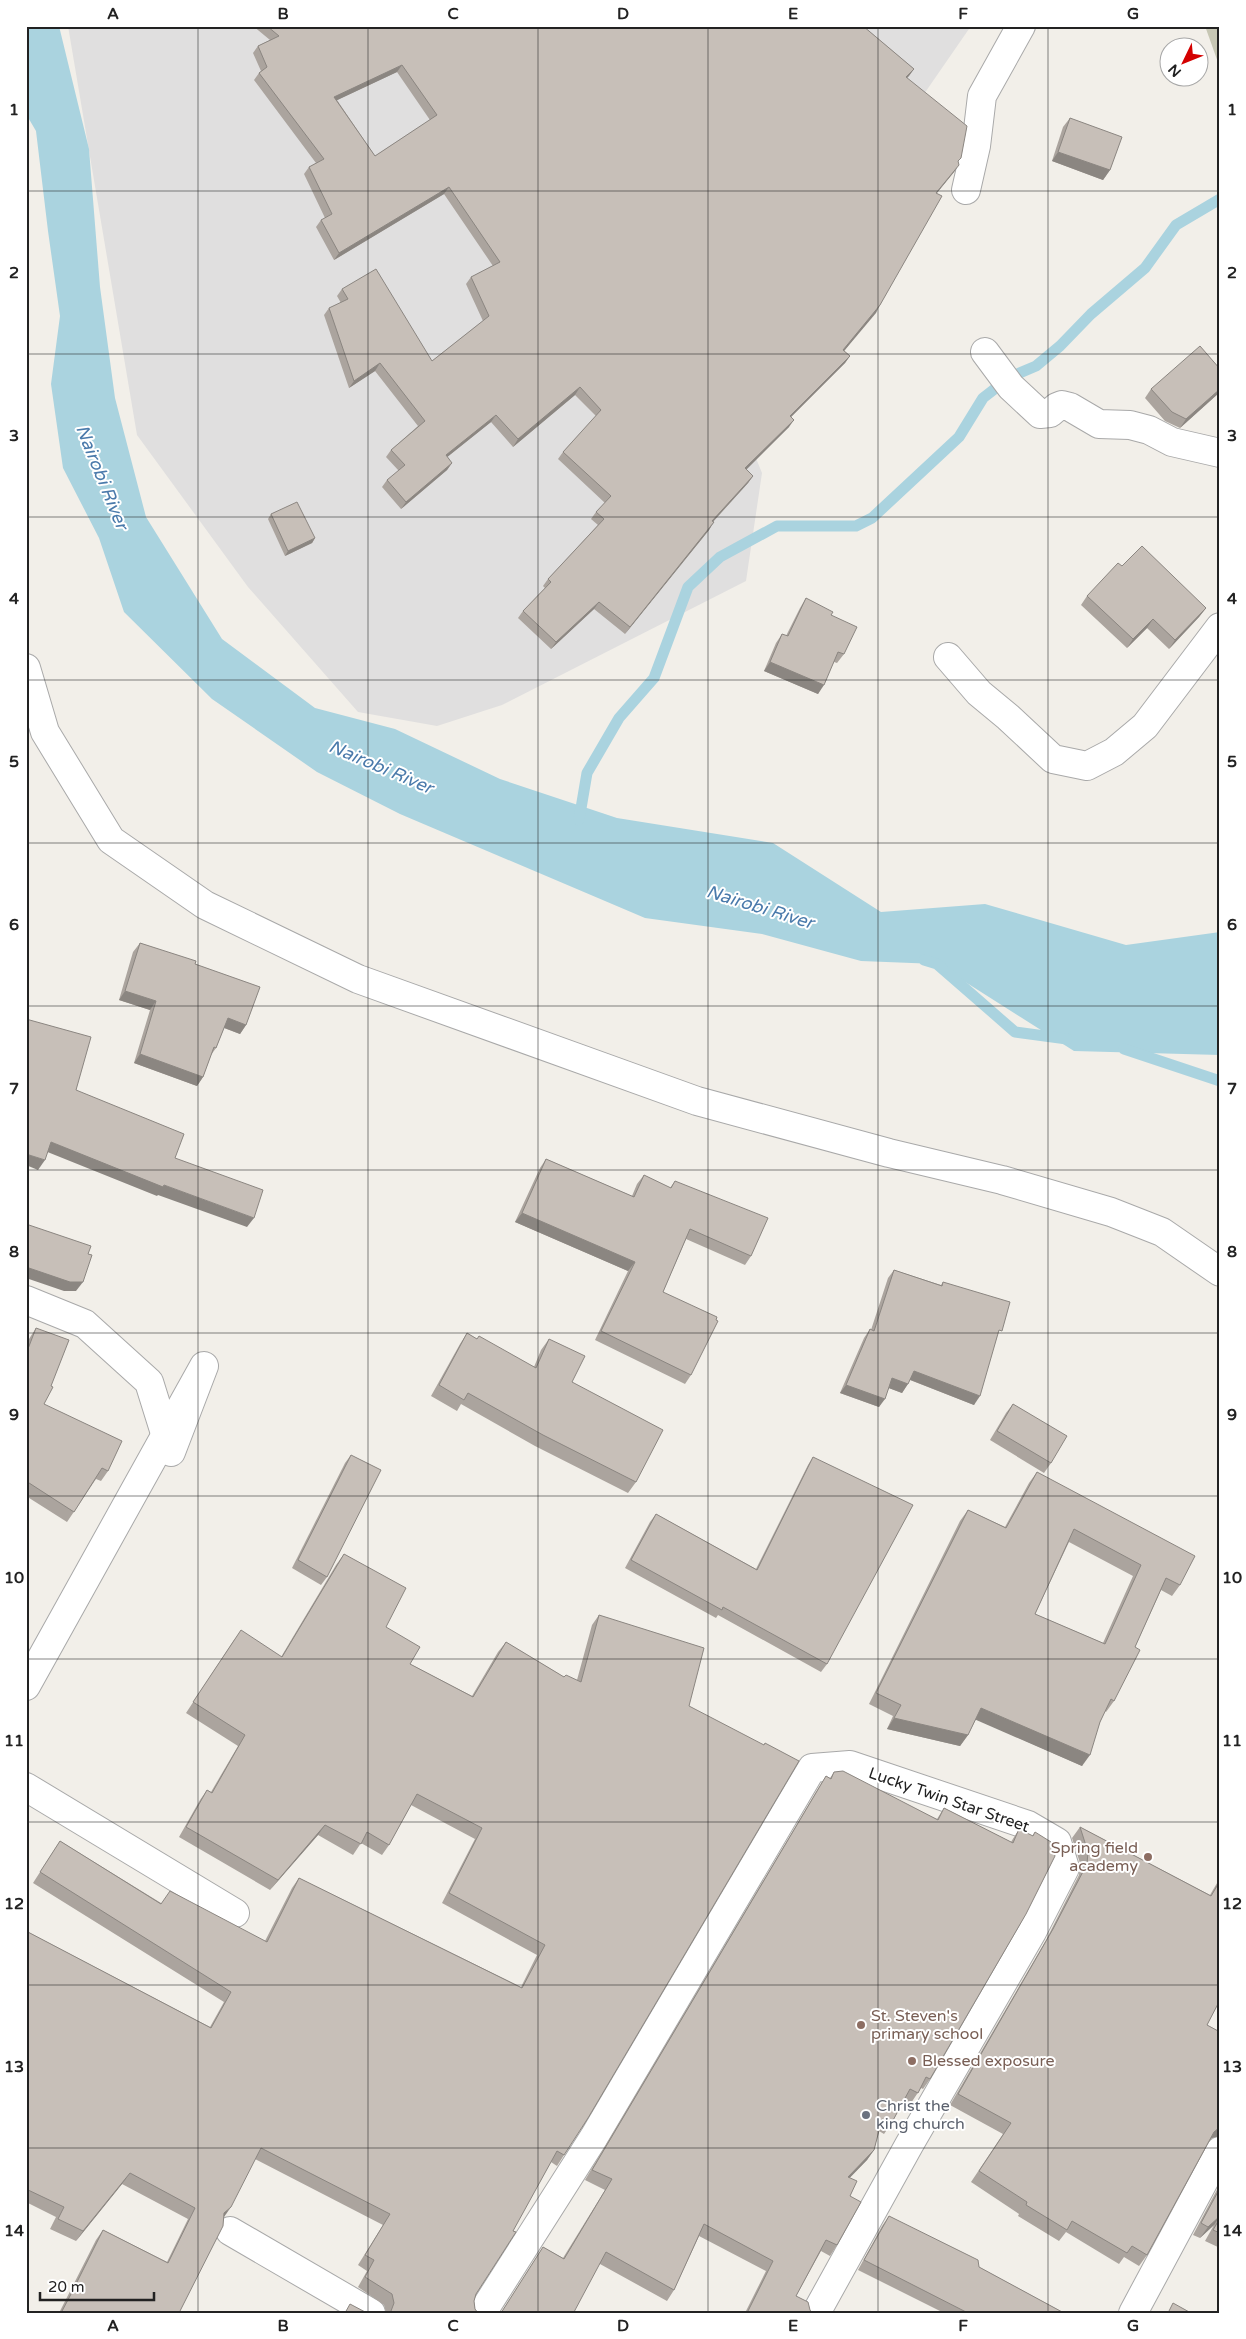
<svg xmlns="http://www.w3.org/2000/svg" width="1246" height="2339" viewBox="0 0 1246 2339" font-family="'Varela Round',sans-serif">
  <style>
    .residential { fill: #e0dfdf }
    .construction { fill: #c7c7b4 }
    .water { fill: #aad3df }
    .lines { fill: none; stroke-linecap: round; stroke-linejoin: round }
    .stream { stroke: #aad3df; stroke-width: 11 }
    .minor-casing { stroke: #a9a9a9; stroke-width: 30 }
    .minor { stroke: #fff; stroke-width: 28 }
    .wall { fill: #aba49e; fill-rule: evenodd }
    .shaded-wall { fill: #8b8681 }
    .building { fill: #c7bfb8; stroke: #8b8681; fill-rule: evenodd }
    .grid { fill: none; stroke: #222; stroke-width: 1; stroke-opacity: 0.55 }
    .education-dot { fill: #8d6e63; stroke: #fff; stroke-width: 2 }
    .worship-dot { fill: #6b7280; stroke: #fff; stroke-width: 2 }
    .labels { text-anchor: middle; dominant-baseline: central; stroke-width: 4; stroke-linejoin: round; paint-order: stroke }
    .street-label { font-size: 16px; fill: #222; stroke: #fff }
    .education-label { font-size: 16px; fill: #785e54; stroke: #fff; text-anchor: start }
    .worship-label { font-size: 16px; fill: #5b616d; stroke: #fff; text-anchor: start }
    .water-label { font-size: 18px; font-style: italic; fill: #4a7aab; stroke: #fff }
    .neatline { fill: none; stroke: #222; stroke-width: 2 }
    .grid-label { font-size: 16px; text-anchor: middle; font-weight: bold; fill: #222 }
  </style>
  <rect width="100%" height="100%" fill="#f2efe9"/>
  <!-- residential -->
  <polygon class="residential" points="68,26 971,26 725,382 762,473 746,581 502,705 437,726 358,712 248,587 137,435"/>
  <!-- construction -->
  <polygon class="construction" points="1205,26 1220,26 1220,68"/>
  <!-- water -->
  <polygon class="water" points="26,26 59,26 89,149 100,287 115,398 146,517 222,639 315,708 395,729 500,779 617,818 773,843 881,912 985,904 1126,945 1220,932 1220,1055 1074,1051 937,964 861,961 762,934 645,918 400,814 317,772 212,699 124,612 99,538 63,468 51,384 60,316 48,231 36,131 26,114"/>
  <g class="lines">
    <!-- stream -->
    <g class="stream">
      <polyline points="579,820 587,773 619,718 654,678 688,587 720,557 777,526 856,526 872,518 959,437 983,398 1010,377 1036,366 1060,346 1091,314 1145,268 1176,225 1220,199"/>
      <polyline points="924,960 937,964 1015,1032 1067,1039"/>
      <polyline points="1124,1049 1220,1081"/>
    </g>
    <defs>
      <g id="minor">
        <polyline points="966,190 976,146 982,96 1021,26"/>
        <polyline points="985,352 1011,387 1040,414 1050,413 1057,407 1062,405 1070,407 1099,424 1130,425 1149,430 1172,442 1220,453"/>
        <polyline points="948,657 979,693 1008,717 1053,759 1087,766 1114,752 1145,726 1220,627"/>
        <polyline points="26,668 45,732 111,840 205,905 358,979 697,1101 889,1153 1002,1180 1111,1212 1162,1232 1220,1272"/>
        <polyline points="26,1300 85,1324 149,1382 169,1446"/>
        <polyline points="26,1686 204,1366 171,1452"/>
        <polyline points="26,1787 235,1913"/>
        <polyline points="230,2231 371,2313"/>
        <polyline points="482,2313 594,2137 812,1768 850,1765 1028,1825 1057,1842 1065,1868 1032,1932 909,2145 816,2313"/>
        <polyline points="1133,2313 1220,2151"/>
      </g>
    </defs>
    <!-- minor casing -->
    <use href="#minor" class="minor-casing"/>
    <!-- minor -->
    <use href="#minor" class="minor"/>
  </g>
  <!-- wall -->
  <g class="wall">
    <path d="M253 26H863L914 69 907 78 958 161 954 172 937 193 880 305 844 351 850 356 845 363 791 417 789 427 746 469 753 476 748 483 713 522 709 530 625 634 594 609 551 649 518 618 523 611 545 588 543 586 548 579 598 525 591 519 596 512 605 503 558 459 563 452 596 416 575 395 513 447 491 422 447 457 452 463 447 470 401 509 382 487 387 480 399 471 386 457 391 450 418 426 375 371 349 388 324 315 329 308 341 303 337 296 342 289 432 361 483 321 466 284 471 277 493 266 444 194 334 260 316 227 321 220 325 218 304 174 309 167 316 163 254 80 259 73 261 71 253 53 258 46 270 40ZM397 72 430 120 375 156 337 100Z"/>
    <polygon points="1070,118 1110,170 1103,180 1052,161 1063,127"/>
    <polygon points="1151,389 1220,392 1180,428 1165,421 1145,398"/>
    <polygon points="271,514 315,538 312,543 285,556 268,519"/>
    <polygon points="1122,566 1206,608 1199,617 1169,649 1147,628 1127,648 1081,605 1087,596"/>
    <polygon points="806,598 831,615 844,654 837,663 834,662 818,694 764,671 776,643 782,634 786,636 800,608"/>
    <polygon points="140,943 195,964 246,1025 240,1034 224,1028 216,1048 211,1055 203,1077 197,1086 134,1063 150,1010 119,1000 133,952"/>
    <polygon points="546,1159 632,1196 637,1184 644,1175 670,1188 675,1181 751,1256 745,1265 686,1239 663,1292 691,1375 685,1384 595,1340 628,1271 515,1222 540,1168"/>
    <polygon points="894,1270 941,1285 943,1282 997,1337 974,1405 910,1380 902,1393 889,1388 879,1407 840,1393 864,1338 870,1329 871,1330 888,1278"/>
    <polygon points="36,1328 44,1404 108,1471 101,1481 96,1479 67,1522 26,1496 26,1346 29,1339"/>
    <polygon points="467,1333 477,1339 534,1367 541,1350 549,1339 572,1382 636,1482 628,1493 535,1446 461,1404 457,1411 431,1396 460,1344"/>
    <polygon points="1013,1404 1051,1463 1044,1473 990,1440 1006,1413"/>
    <polygon points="351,1455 327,1577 321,1585 292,1568 345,1463"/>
    <polygon points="813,1457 827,1664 821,1672 718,1615 716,1618 625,1568 650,1522 656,1514 756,1569 808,1465"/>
    <path d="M1037 1472 1180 1585 1172 1596 1161 1590 1135 1647 1114 1701 1106 1712 1105 1711 1100 1722 1082 1766 976 1719 968 1735 960 1746 887 1729 893 1716 869 1704 960 1521 968 1510 1005 1527 1029 1483ZM1069 1542 1133 1576 1103 1643 1035 1614Z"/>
    <polygon points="344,1554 386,1627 410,1664 472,1696 498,1652 506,1642 564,1677 577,1680 592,1625 599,1615 564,2155 557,2166 551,2162 476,2294 474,2301 475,2309 478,2313 386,2313 384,2305 358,2287 367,2271 358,2265 383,2225 255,2159 223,2217 179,2313 59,2313 96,2240 103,2230 167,2262 188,2219 122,2184 76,2241 50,2229 56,2217 26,2202 26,1931 210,2027 224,2002 33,1883 60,1841 161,1903 265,1941 292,1888 299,1878 521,1987 537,1955 442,1903 475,1839 411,1805 389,1845 382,1855 361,1843 353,1855 318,1835 270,1890 179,1837 200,1800 207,1790 211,1792 238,1746 186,1713 234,1640 281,1657 336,1565"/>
    <polygon points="834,1772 937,1819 944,1808 1011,1842 1019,1829 1032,1836 1035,1832 930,2079 923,2089 921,2088 911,2103 904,2100 891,2124 884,2134 879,2131 874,2150 867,2160 850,2177 850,2196 837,2245 830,2256 821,2251 796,2296 812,2313 745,2313 766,2271 699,2236 674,2290 667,2301 600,2264 501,2313 543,2247 563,2258 605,2190 585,2180 819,1787 826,1776 830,1778"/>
    <polygon points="1080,1827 1210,1895 1220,1878 1220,2000 1207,2025 1220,2032 1220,2136 1212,2138 1210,2140 1147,2255 1139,2266 1124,2257 1119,2264 1066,2232 1059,2241 1018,2216 1019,2214 971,2182 1003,2134 950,2105 1046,1940 1079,1875 1080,1863 1072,1838"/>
    <polygon points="1220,2184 1220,2248 1205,2241 1214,2225 1200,2238 1193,2235"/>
    <polygon points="889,2216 979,2267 1064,2313 944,2313 858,2270 882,2226"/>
  </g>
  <!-- shaded-wall -->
  <g class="shaded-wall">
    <polygon points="402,65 397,72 329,104 334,97"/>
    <polygon points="914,69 909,76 901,84 906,77"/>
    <polygon points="1058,152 1110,170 1103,180 1052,161"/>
    <polygon points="959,165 954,172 931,200 936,193"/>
    <polygon points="449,187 444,194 334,260 339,253"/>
    <polygon points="880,305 876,313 839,357 843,350"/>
    <polygon points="850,356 845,363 785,423 790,416"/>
    <polygon points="380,363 375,371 349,388 354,381"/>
    <polygon points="580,387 575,395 513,447 518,439"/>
    <polygon points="1220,389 1220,392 1180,428 1186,419"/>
    <polygon points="496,415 491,422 441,462 446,455"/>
    <polygon points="794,420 789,427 740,476 745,468"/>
    <polygon points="452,463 447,470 401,509 406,502"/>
    <polygon points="753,476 748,483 707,528 712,521"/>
    <polygon points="714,522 709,530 625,634 630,627"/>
    <polygon points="315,538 312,543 285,556 288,551"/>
    <polygon points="599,602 594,609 551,649 556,642"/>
    <polygon points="1206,608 1199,617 1169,649 1175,640"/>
    <polygon points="1153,619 1147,628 1127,648 1133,639"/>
    <polygon points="770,662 824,685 818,694 764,671"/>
    <polygon points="125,991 156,1001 150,1010 119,1000"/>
    <polygon points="228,1018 246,1025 240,1034 222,1027"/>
    <polygon points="140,1054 203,1077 197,1086 134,1063"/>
    <polygon points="51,1142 164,1185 254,1218 247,1227 158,1195 157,1196 45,1151"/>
    <polygon points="26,1154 45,1160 38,1170 26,1165"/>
    <polygon points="522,1213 635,1262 628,1271 515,1222"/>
    <polygon points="26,1267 83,1282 76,1291 64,1291 26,1278"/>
    <polygon points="914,1371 980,1396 974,1405 908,1379"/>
    <polygon points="892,1378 908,1384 902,1393 886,1387"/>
    <polygon points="846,1385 885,1399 879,1407 840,1393"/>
    <polygon points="981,1708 1090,1755 1082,1766 974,1719"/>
    <polygon points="894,1718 968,1735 960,1746 887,1729"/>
    <polygon points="325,1825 318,1835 270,1890 278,1880"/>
    <polygon points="1220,2127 1220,2136 1212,2138 1207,2143 1214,2132"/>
    <polygon points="874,2150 867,2160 841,2187 848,2177"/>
    <polygon points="130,2173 122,2184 76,2241 83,2231"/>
    <polygon points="231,2207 224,2217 224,2213"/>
    <polygon points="1220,2216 1214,2225 1200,2238 1208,2227"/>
  </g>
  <!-- building -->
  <g class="building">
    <path d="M267 26H863L914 69 906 77 967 126 961 158 958 161 959 165 936 193 942 196 880 305 843 350 850 356 790 416 794 420 745 468 753 476 712 521 714 522 630 627 599 602 556 642 523 611 551 582 548 579 604 519 596 512 611 496 563 452 601 410 580 387 518 439 496 415 446 455 452 463 406 502 387 480 405 465 391 450 425 421 380 363 354 381 329 308 348 299 342 289 376 269 432 361 489 316 471 277 500 262 449 187 339 253 321 220 332 214 309 167 324 159 259 73 267 67 258 46 279 36ZM402 65 437 115 375 156 334 97Z"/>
    <polygon points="1070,118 1122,137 1110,170 1058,152"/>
    <polygon points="1200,346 1220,369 1220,389 1186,419 1172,412 1151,389"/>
    <polygon points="297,502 315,538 288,551 271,514"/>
    <polygon points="1142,546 1206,608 1175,640 1153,619 1133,639 1087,596 1118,563 1122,566"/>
    <polygon points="806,598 833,612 831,615 857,627 844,654 838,652 824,685 770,662 782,634 788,636"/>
    <polygon points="140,943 196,961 195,964 260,987 246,1025 228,1018 216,1048 214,1047 203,1077 140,1054 156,1001 125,991"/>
    <polygon points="26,1019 91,1037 76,1090 184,1134 175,1158 263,1190 254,1218 164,1185 163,1187 51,1142 45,1160 26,1154"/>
    <polygon points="546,1159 634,1197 644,1175 671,1188 675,1181 768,1218 751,1256 690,1229 663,1292 717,1317 716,1320 718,1321 691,1375 601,1331 635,1262 522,1213"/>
    <polygon points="26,1224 91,1246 88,1254 92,1255 83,1282 70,1282 26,1267"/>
    <polygon points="894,1270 942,1286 943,1282 1010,1302 1002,1331 999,1330 980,1396 914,1371 908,1384 892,1378 885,1399 846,1385 870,1329 874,1331"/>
    <polygon points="36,1328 69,1340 51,1386 53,1387 44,1404 122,1441 108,1471 102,1468 74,1512 26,1481 26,1354"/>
    <polygon points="467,1333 477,1339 479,1336 536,1368 549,1339 585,1356 572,1382 663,1430 636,1482 543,1435 468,1393 464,1400 439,1385"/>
    <polygon points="1013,1404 1067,1436 1051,1463 997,1431"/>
    <polygon points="351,1455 381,1470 327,1577 298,1560"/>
    <polygon points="813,1457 913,1505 827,1664 723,1607 722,1610 631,1560 656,1514 757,1570"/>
    <path d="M1037 1472 1195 1556 1180 1585 1166 1578 1135 1647 1140 1650 1114 1701 1111 1699 1100 1722 1090 1755 981 1708 968 1735 894 1718 901 1705 876 1693 968 1510 1006 1528ZM1074 1529 1141 1565 1105 1644 1035 1614Z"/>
    <polygon points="344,1554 406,1588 386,1627 420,1647 410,1664 473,1697 506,1642 564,1677 566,1675 581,1682 599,1615 704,1648 689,1706 764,1745 765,1743 799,1761 588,2118 564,2155 557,2151 513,2231 516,2232 476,2294 474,2301 475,2309 478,2313 389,2313 391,2311 394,2303 392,2294 365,2277 374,2260 365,2255 390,2214 261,2148 231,2207 224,2213 223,2226 179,2313 61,2313 70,2296 103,2230 168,2263 195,2208 130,2173 83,2231 58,2219 64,2207 26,2189 26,1931 211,2028 231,1992 40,1872 60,1841 161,1904 170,1891 267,1942 299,1878 522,1988 545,1945 449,1893 482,1828 417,1794 389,1845 367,1832 361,1844 325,1825 278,1880 186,1827 207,1790 212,1793 245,1735 193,1702 241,1630 282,1657"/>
    <polygon points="843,1771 938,1820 944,1808 1013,1843 1019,1829 1033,1836 1035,1832 1051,1842 1055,1856 1026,1914 930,2079 926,2077 918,2093 910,2089 891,2124 882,2119 874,2150 848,2177 857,2181 850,2196 861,2202 837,2245 826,2240 796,2296 808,2302 810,2310 812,2313 747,2313 773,2261 704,2224 674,2290 606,2252 574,2312 575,2313 501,2313 543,2247 564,2259 612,2179 592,2170 826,1776 831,1779 834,1772"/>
    <polygon points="1080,1827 1211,1896 1220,1881 1220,2000 1207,2025 1220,2032 1220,2127 1214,2132 1147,2255 1132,2246 1127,2253 1072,2221 1067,2230 1026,2205 1027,2202 979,2171 1011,2123 958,2094 1053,1929 1087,1864 1088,1852"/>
    <polygon points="1220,2188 1220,2216 1208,2227 1201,2223"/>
    <polygon points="889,2216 978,2260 979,2267 1064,2313 968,2313 864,2260"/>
    <polygon points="1220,2218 1220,2233 1213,2230"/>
    <polygon points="1173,2303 1191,2313 1168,2313"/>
    <polygon points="350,2304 367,2313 345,2313"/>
  </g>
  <!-- grid -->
  <path class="grid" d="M198 26V2313M368 26V2313M538 26V2313M708 26V2313M878 26V2313M1048 26V2313M26 191H1220M26 354H1220M26 517H1220M26 680H1220M26 843H1220M26 1006H1220M26 1170H1220M26 1333H1220M26 1496H1220M26 1659H1220M26 1822H1220M26 1985H1220M26 2148H1220"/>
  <!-- markers -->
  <g class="education-dot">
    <circle cx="1148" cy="1857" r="5"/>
    <circle cx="861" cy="2025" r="5"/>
    <circle cx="912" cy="2061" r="5"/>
  </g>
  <circle class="worship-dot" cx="866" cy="2115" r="5"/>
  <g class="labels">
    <!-- street labels -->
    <g class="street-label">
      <text transform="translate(949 1800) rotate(19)">Lucky Twin Star Street</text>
    </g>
    <!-- education labels -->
    <g class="education-label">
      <text x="1138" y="1848" text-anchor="end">Spring field<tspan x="1138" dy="18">academy</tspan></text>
      <text x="871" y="2016">St. Steven's<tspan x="871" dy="18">primary school</tspan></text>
      <text x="922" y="2061">Blessed exposure</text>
    </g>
    <!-- worship labels -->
    <g class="worship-label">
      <text x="876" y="2106">Christ the<tspan x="876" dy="18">king church</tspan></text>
    </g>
    <!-- water labels -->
    <g class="water-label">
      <text transform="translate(102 477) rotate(68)">Nairobi River</text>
      <text transform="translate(381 767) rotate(23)">Nairobi River</text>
      <text transform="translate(760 907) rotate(17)">Nairobi River</text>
    </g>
  </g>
  <!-- border -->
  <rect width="1246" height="2339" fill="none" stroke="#ffffff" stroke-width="55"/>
  <!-- north arrow -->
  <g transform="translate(1184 62) rotate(227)"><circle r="24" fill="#ffffff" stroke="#a7a7a7"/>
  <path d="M0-4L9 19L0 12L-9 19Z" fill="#d40000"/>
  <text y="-8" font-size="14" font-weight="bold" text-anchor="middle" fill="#222222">N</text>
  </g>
  <!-- scale -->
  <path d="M40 2292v8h114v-8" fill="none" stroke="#222222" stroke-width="2.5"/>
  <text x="48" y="2292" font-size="15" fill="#222222" stroke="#ffffff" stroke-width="4" paint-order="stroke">20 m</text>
  <rect x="28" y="28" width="1190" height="2284" class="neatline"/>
  <g class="grid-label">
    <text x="113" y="19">A</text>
    <text x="283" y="19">B</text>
    <text x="453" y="19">C</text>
    <text x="623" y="19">D</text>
    <text x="793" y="19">E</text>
    <text x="963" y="19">F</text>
    <text x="1133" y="19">G</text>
    <text x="14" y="115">1</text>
    <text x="1232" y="115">1</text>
    <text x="14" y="278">2</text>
    <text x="1232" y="278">2</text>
    <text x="14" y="441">3</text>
    <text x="1232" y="441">3</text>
    <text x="14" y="604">4</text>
    <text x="1232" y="604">4</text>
    <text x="14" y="767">5</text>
    <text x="1232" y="767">5</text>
    <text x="14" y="930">6</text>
    <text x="1232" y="930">6</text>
    <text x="14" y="1094">7</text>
    <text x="1232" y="1094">7</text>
    <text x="14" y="1257">8</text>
    <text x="1232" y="1257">8</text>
    <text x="14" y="1420">9</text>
    <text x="1232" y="1420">9</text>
    <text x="14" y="1583">10</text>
    <text x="1232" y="1583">10</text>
    <text x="14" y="1746">11</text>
    <text x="1232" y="1746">11</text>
    <text x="14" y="1909">12</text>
    <text x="1232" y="1909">12</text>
    <text x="14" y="2072">13</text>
    <text x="1232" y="2072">13</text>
    <text x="14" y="2236">14</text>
    <text x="1232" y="2236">14</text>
    <text x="113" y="2331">A</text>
    <text x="283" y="2331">B</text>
    <text x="453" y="2331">C</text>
    <text x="623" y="2331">D</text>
    <text x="793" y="2331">E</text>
    <text x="963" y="2331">F</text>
    <text x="1133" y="2331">G</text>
  </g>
</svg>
